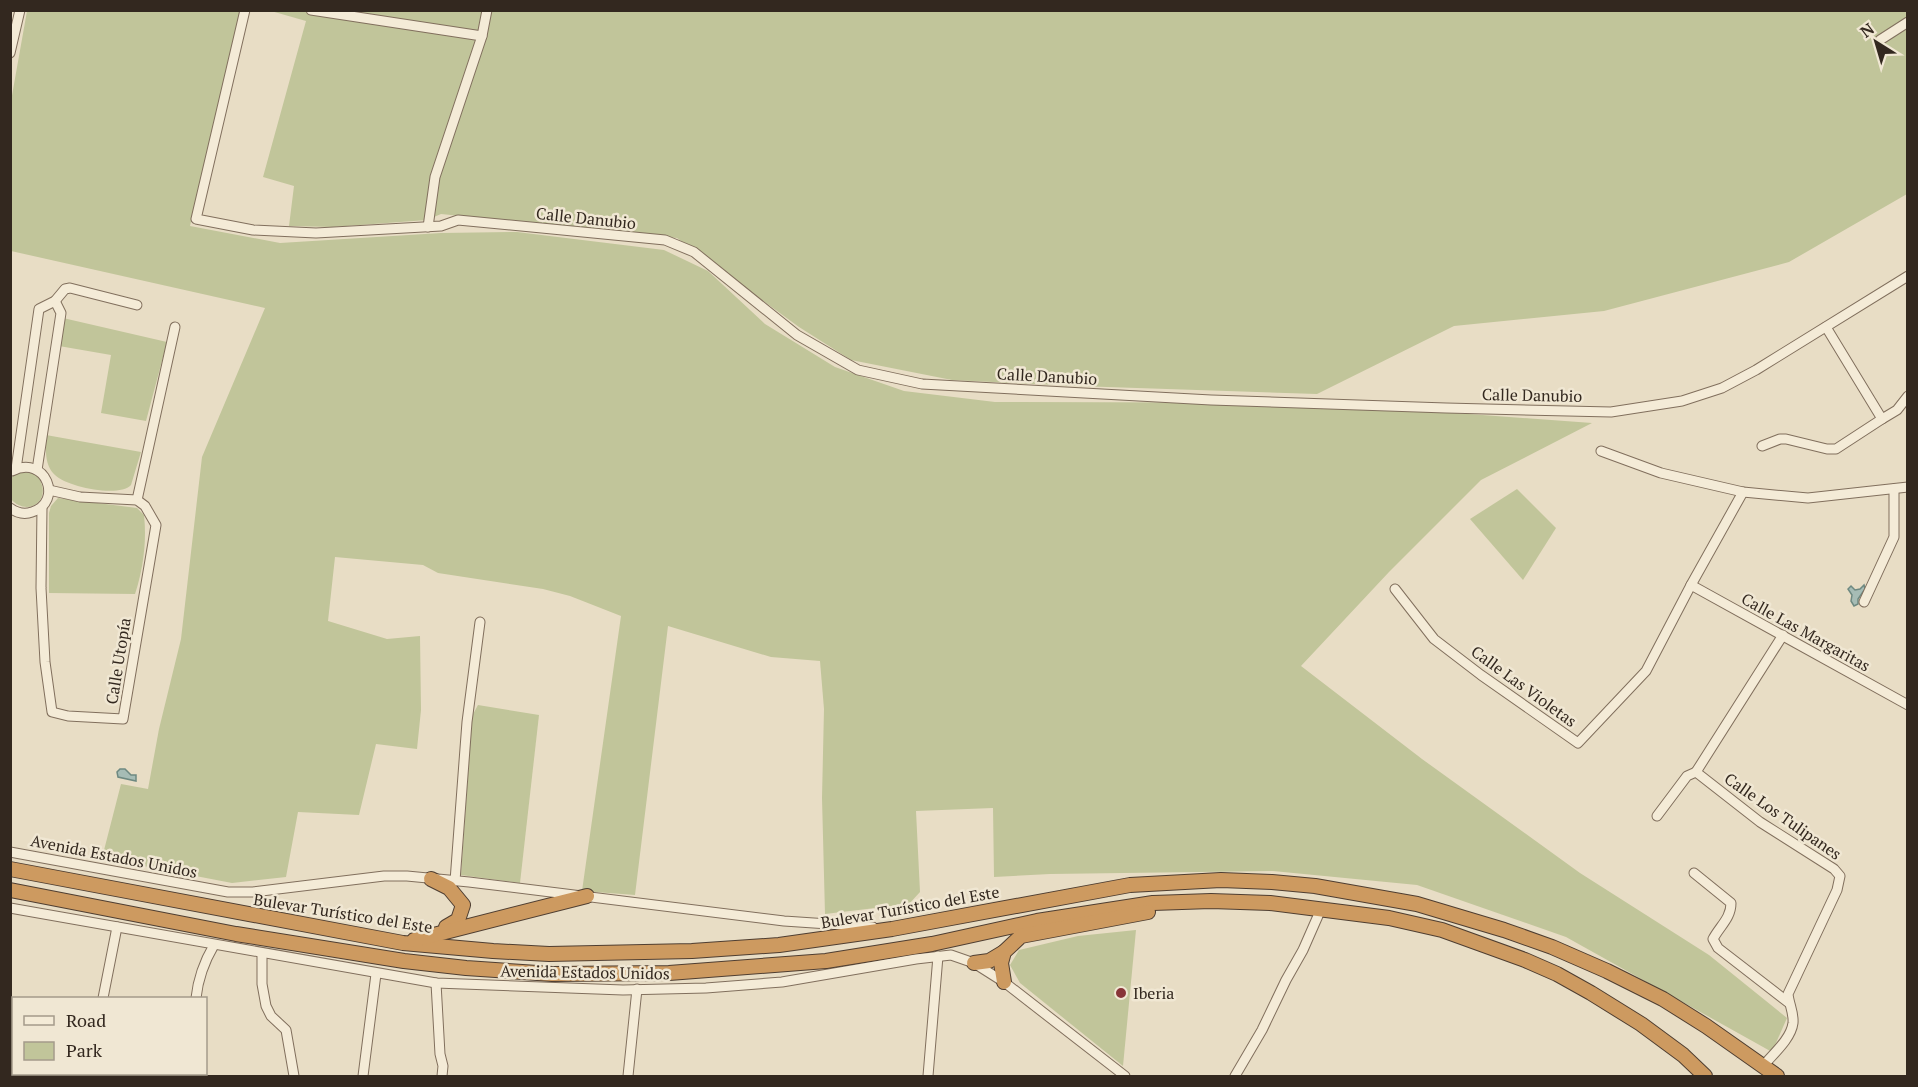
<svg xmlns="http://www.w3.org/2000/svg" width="1918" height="1087" viewBox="0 0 1918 1087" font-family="'PT Serif',serif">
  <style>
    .green { fill: #c1c59a }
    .water { fill: #a6bcb5; stroke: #6e8981; stroke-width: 1.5 }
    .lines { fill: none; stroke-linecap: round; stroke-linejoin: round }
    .minor-casing { stroke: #816f5d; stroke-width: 11 }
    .highway-casing { stroke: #4f3e31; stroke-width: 16 }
    .minor { stroke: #f4ebd7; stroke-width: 9 }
    .highway { stroke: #cd9a60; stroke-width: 14 }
    .poi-dot { fill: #883538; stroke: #f0e7d3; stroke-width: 2 }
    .labels { text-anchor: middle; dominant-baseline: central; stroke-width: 5; stroke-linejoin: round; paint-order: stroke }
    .street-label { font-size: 16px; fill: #33281f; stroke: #f0e7d3 }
    .poi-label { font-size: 16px; fill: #33281f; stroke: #f0e7d3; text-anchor: start }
  </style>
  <rect width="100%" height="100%" fill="#e8ddc5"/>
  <!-- green -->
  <g class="green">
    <polygon points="27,11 240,11 190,226 280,243 441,233 517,232 664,250 708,271 765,324 835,367 904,391 995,402 1320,403 1592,423 1481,480 1389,572 1301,666 1422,759 1580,873 1709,955 1787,1018 1772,1052 1566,937 1417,885 1273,871 1050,874 994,877 993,808 916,811 920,892 909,904 825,914 822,798 824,709 820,661 771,657 668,626 635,895 582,891 621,616 570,596 543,589 438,573 423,565 335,557 328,621 387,639 420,636 421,710 417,749 376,744 359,815 298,812 286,877 232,883 102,858 121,784 148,789 159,729 181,639 202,457 265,308 11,251 11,101"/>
    <polygon points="271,11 1907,11 1907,194 1789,262 1604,311 1454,326 1317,394 1077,386 952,380 851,360 799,327 677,238 441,214 427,220 333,227 289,226 294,186 263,177 306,21"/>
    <polygon points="63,318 167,342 146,421 101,413 111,355 59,346"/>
    <path d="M46 435 141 452 131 485C119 498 67 487 55 475 44 465 46 449 46 435Z"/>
    <path d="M19 471 36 474C56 500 27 518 11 499V478Z"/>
    <polygon points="1517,489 1556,528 1523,580 1470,519"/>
    <path d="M58 498 137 508 144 515C147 541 143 570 135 594L49 593V513L51 506Z"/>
    <polygon points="478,705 539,715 520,883 461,875 472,716"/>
    <polygon points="1136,930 1123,1066 1020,983 1010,965 1019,950 1078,936"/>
  </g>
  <!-- water -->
  <g class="water">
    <polygon points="1864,585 1865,589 1858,599 1858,604 1854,606 1851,601 1852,595 1848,589 1851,586 1855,590 1860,589"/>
    <polygon points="120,769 125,769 131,775 136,775 136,781 118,777 117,772"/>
  </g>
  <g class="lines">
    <defs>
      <g id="minor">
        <polyline points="245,10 196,219 253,230 316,233 441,226 458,220 665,240 694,252 797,335 858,370 922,384 1211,400 1446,408 1611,412 1682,401 1722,388 1756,370 1908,276"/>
        <polyline points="311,10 482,36"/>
        <polyline points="1880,40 1908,22"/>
        <polyline points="10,53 20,10"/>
        <polyline points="428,227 435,177 482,36 487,10"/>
        <polyline points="1826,327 1882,419 1897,410 1908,396"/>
        <polyline points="1762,446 1780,439 1786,439 1827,449 1836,449 1882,419"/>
        <polyline points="1601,451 1661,473 1743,492 1808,498 1908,487"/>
        <polyline points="16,469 39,309 55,301 65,289 70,288 137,305"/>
        <polyline points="37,470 61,313 55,301"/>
        <polyline points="137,500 175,327"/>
        <polyline points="42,507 41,588 45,662 52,712 68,716 123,719 156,525 145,506 137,500 80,497 49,490"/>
        <path d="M10 508C17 513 24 515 32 512 64 502 46 454 12 471"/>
        <polyline points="1691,585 1908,705"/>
        <polyline points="1395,589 1434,639 1481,675 1578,743 1646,671 1691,585 1743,492"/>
        <polyline points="1864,602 1894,537 1894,489"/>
        <polyline points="1657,816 1687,776 1696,772"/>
        <polyline points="10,852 228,892 253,892 384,876 407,876 469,882 784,921 873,927"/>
        <path d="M1694 873 1731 903C1731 918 1720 926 1713 939L1718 948 1789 1003"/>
        <polyline points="455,881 467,722 480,622"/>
        <polyline points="10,908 436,983 623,990 706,988 782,982 916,959 951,955 974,963 1004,982 1125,1076"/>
        <polyline points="262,953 262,984 266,1006 271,1016 286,1030 294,1076"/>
        <polyline points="436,983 440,1054 443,1066 442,1076"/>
        <polyline points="103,998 117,927"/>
        <path d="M196 998C198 979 204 962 214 945"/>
        <path d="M1763 1066C1773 1054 1791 1039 1793 1023 1794 1013 1789 1004 1788 994L1837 890 1840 876 1834 869 1760 822 1696 772 1783 635"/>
        <polyline points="187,1074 187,1076"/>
        <polyline points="87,1076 88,1074"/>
        <polyline points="363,1076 376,974"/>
        <polyline points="628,1076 637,989"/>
        <polyline points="928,1076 938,956"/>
        <polyline points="1235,1076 1262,1030 1286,980 1303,950 1321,909"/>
      </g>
      <g id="highway">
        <polyline points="10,869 403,943 493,951 549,954 692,951 779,945 892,929 1130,885 1221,880 1272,882 1315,886 1417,904 1504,930 1552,947 1607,971 1663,999 1706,1026 1777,1076"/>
        <polyline points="431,879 449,888 463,905 458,920 446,927"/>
        <polyline points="10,890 236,934 404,961 466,968 552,974 669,973 826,961 932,944 1037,921 1153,903 1211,901 1270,903 1389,918 1442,930 1525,960 1557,974 1591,993 1641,1024 1683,1055 1705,1076"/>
        <polyline points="414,940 587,896"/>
        <polyline points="974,963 989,961 1004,952"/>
        <polyline points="1004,982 1001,963 1004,952 1021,936 1148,912"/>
      </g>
    </defs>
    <!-- minor casing -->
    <use href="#minor" class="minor-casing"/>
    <!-- highway casing -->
    <use href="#highway" class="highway-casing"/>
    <!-- minor -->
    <use href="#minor" class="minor"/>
    <!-- highway -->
    <use href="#highway" class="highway"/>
  </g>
  <!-- markers -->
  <circle class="poi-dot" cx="1121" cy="993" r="6"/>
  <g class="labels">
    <!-- street labels -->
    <g class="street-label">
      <text transform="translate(586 218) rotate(6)">Calle Danubio</text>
      <text transform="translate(1047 376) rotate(3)">Calle Danubio</text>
      <text transform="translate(1532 395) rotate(1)">Calle Danubio</text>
      <text transform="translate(1806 632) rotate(29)">Calle Las Margaritas</text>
      <text transform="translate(118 661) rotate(-81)">Calle Utopía</text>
      <text transform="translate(1524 686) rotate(36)">Calle Las Violetas</text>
      <text transform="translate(1783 816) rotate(35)">Calle Los Tulipanes</text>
      <text transform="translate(114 856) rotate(11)">Avenida Estados Unidos</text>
      <text transform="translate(910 907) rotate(-10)">Bulevar Turístico del Este</text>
      <text transform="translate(343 913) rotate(9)">Bulevar Turístico del Este</text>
      <text transform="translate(585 972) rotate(1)">Avenida Estados Unidos</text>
    </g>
    <!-- poi labels -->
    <g class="poi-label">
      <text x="1133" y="993">Iberia</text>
    </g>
  </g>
  <!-- border -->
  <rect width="1918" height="1087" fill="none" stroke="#33281f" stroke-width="24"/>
  <!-- legend -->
  <rect x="12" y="997" width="195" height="78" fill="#f0e7d3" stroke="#a49b8b" stroke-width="1.5"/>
  <rect x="24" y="1016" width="30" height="9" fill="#f4ebd7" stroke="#a49b8b" stroke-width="1.5"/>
  <text x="66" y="1027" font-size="18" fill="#33281f">Road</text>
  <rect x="24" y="1042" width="30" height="18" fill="#c1c59a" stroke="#a49b8b" stroke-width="1.5"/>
  <text x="66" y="1057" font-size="18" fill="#33281f">Park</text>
  <!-- north arrow -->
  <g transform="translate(1876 42) rotate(323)" stroke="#f0e7d3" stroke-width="4.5" paint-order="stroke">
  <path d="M0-4.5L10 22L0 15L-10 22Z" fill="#33281f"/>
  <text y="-9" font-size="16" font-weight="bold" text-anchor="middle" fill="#33281f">N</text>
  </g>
</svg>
